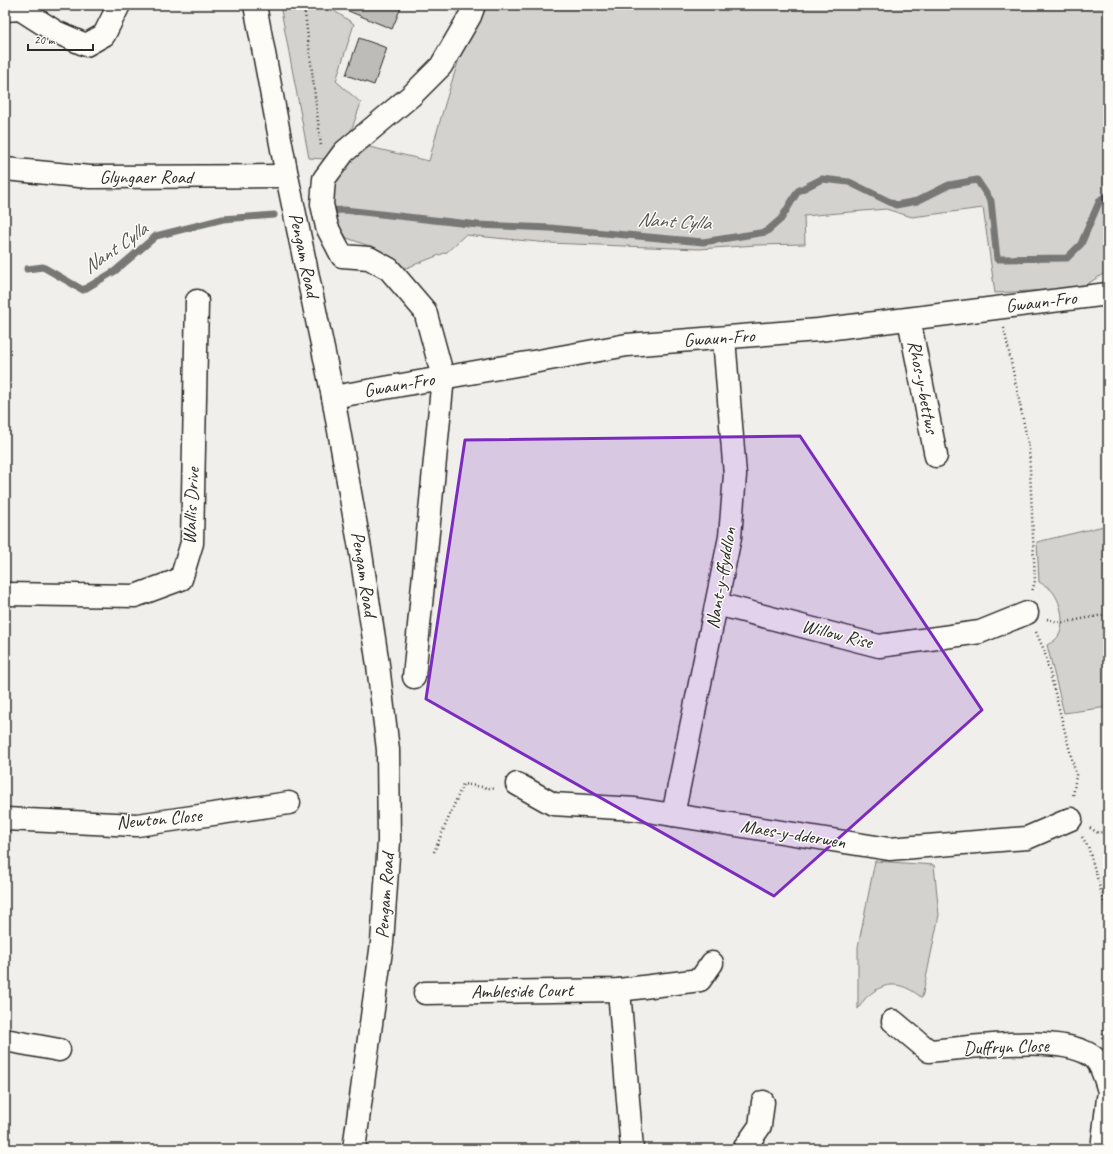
<svg xmlns="http://www.w3.org/2000/svg" width="1113" height="1154" viewBox="0 0 1113 1154" font-family="Caveat,sans-serif">
  <style>
    .green { fill: #d3d2cf; stroke: #7f7e7d }
    .lines { fill: none; stroke-linecap: round; stroke-linejoin: round }
    .stream { stroke: #777775; stroke-width: 7 }
    .building { fill: #bdbcb8; stroke: #2b2b2b }
    .minor-casing { stroke: #2b2b2b; stroke-width: 25 }
    .major-casing { stroke: #2b2b2b; stroke-width: 25 }
    .path { stroke: #2b2b2b; stroke-width: 2.5; stroke-dasharray: 1 3; stroke-linecap: butt }
    .minor { stroke: #fdfcf7; stroke-width: 22 }
    .major { stroke: #fdfcf7; stroke-width: 22 }
    .marked { fill: #7b2cbf; fill-opacity: 0.2; stroke: #7b2cbf; stroke-width: 3; stroke-linejoin: round }
    .labels { text-anchor: middle; dominant-baseline: central; stroke-width: 3; stroke-linejoin: round; paint-order: stroke }
    .street-label { font-size: 19px; fill: #2b2b2b; stroke: #fdfcf7 }
    .water-label { font-size: 20px; font-style: italic; fill: #575756; stroke: #fdfcf7 }
  </style>
  <rect width="100%" height="100%" fill="#f0efeb"/>
  <filter id="ink" filterUnits="userSpaceOnUse"><feTurbulence type="fractalNoise" baseFrequency=".025" numOctaves="2"/><feDisplacementMap in="SourceGraphic" scale="8" xChannelSelector="R" yChannelSelector="G"/><feConvolveMatrix kernelMatrix="1 2 1 2 8 2 1 2 1" color-interpolation-filters="sRGB"/></filter>
  <g filter="url(#ink)">
    <!-- green -->
    <g class="green">
      <polygon points="280,5 330,5 330,8 354,24 336,81 361,103 349,137 324,159 309,158"/>
      <path d="M478 5H1108V271L1081 288 995 293 983 208 912 217 886 209 804 216 805 244 756 245 699 249 549 243 465 235 447 252 406 268 380 250 347 238 333 217V185L350 156 365 146 429 161C443 108 459 56 478 5Z"/>
      <path d="M1108 525V707L1064 713 1047 645C1050 643 1053 642 1055 640 1068 629 1061 598 1050 589 1047 586 1042 584 1039 582L1037 542Z"/>
      <path d="M875 861 934 865 939 915 922 998C904 983 887 979 868 996 864 999 861 1005 858 1009V947Z"/>
    </g>
    <g class="lines">
      <!-- stream -->
      <g class="stream">
        <polyline points="326,211 345,210 478,225 550,228 703,242 766,232 781,219 798,191 822,179 849,182 896,205 917,201 949,185 977,180 991,201 997,259 1067,258 1081,244 1100,200 1108,194"/>
        <polyline points="27,269 43,267 83,290 115,271 156,236 223,219 274,215"/>
      </g>
    </g>
    <!-- building -->
    <g class="building">
      <polygon points="334,5 402,5 392,29"/>
      <polygon points="359,38 387,48 374,85 346,75"/>
    </g>
    <g class="lines">
      <defs>
        <g id="minor">
          <polyline points="5,10 20,9 56,32 86,45 104,35 119,5"/>
          <polyline points="5,169 90,177 287,176"/>
          <polyline points="909,319 936,456"/>
          <polyline points="333,397 533,362 627,345 818,330 1108,294"/>
          <polyline points="5,594 135,596 181,579 192,543 197,301"/>
          <polyline points="717,604 879,646 980,632 1027,613"/>
          <polyline points="414,677 443,377 425,311 389,269 369,258 342,256 327,227 322,204 324,179 344,152 412,95 441,66 470,16 474,5"/>
          <polyline points="517,784 553,804 635,809 889,849 1027,838 1071,819"/>
          <polyline points="673,815 730,537 735,475 724,338"/>
          <polyline points="5,819 137,825 289,803"/>
          <polyline points="619,990 632,1149"/>
          <polyline points="425,993 619,990 700,980 712,963"/>
          <path d="M893 1021 929 1051C969 1048 1060 1033 1092 1056 1101 1062 1105 1078 1108 1088"/>
          <polyline points="5,1040 59,1050"/>
          <polyline points="744,1149 760,1126 763,1102"/>
          <polyline points="1102,1149 1108,1098"/>
        </g>
        <polyline id="major" points="255,5 287,176 333,397 361,554 378,665 388,750 389,841 382,943 354,1149"/>
      </defs>
      <!-- minor casing -->
      <use href="#minor" class="minor-casing"/>
      <!-- major casing -->
      <use href="#major" class="major-casing"/>
      <!-- path -->
      <g class="path">
        <polyline points="304,5 321,146"/>
        <polyline points="1004,328 1029,448 1035,581 1032,592"/>
        <polyline points="1047,619 1061,623 1108,614"/>
        <polyline points="1036,632 1044,650 1076,775 1073,797"/>
        <polyline points="1090,828 1098,833 1108,831"/>
        <polyline points="1082,837 1088,846 1108,916"/>
        <polyline points="434,852 463,784 495,789"/>
        <polyline points="1102,1038 1108,1013"/>
      </g>
      <!-- minor -->
      <use href="#minor" class="minor"/>
      <!-- major -->
      <use href="#major" class="major"/>
    </g>
  </g>
  <!-- marked area -->
  <path class="marked" d="M800 436 982 710 774 896 426 699 465 440Z"/>
  <g class="labels">
    <!-- street labels -->
    <g class="street-label">
      <text x="146" y="177">Glyngaer Road</text>
      <text transform="translate(304 255) rotate(78)">Pengam Road</text>
      <text transform="translate(1041 302) rotate(-7)">Gwaun-Fro</text>
      <text transform="translate(719 338) rotate(-4)">Gwaun-Fro</text>
      <text transform="translate(399 385) rotate(-10)">Gwaun-Fro</text>
      <text transform="translate(923 387) rotate(79)">Rhos-y-bettws</text>
      <text transform="translate(191 506) rotate(-87)">Wallis Drive</text>
      <text transform="translate(364 574) rotate(81)">Pengam Road</text>
      <text transform="translate(721 578) rotate(-80)">Nant-y-ffyddlon</text>
      <text transform="translate(837 634) rotate(14)">Willow Rise</text>
      <text transform="translate(159 819) rotate(-5)">Newton Close</text>
      <text transform="translate(793 834) rotate(9)">Maes-y-dderwen</text>
      <text transform="translate(385 896) rotate(-86)">Pengam Road</text>
      <text transform="translate(522 991) rotate(-1)">Ambleside Court</text>
      <text transform="translate(1006 1047) rotate(-2)">Duffryn Close</text>
    </g>
    <!-- water labels -->
    <g class="water-label">
      <text transform="translate(674 221) rotate(3)">Nant Cylla</text>
      <text transform="translate(115 248) rotate(-35)">Nant Cylla</text>
    </g>
  </g>
  <!-- margin -->
  <rect width="1113" height="1154" fill="none" stroke="#fdfcf7" stroke-width="20"/>
  <rect x="10" y="10" width="1093" height="1134" fill="none" stroke="#2b2b2b" stroke-width="1.5" filter="url(#ink)"/>
  <!-- scale -->
  <path d="M28 44v6h65v-6" fill="none" stroke="#2b2b2b" stroke-width="2"/>
  <text x="34" y="44" font-size="12" fill="#2b2b2b" stroke="#fdfcf7" stroke-width="3" paint-order="stroke">20 m</text>
</svg>
